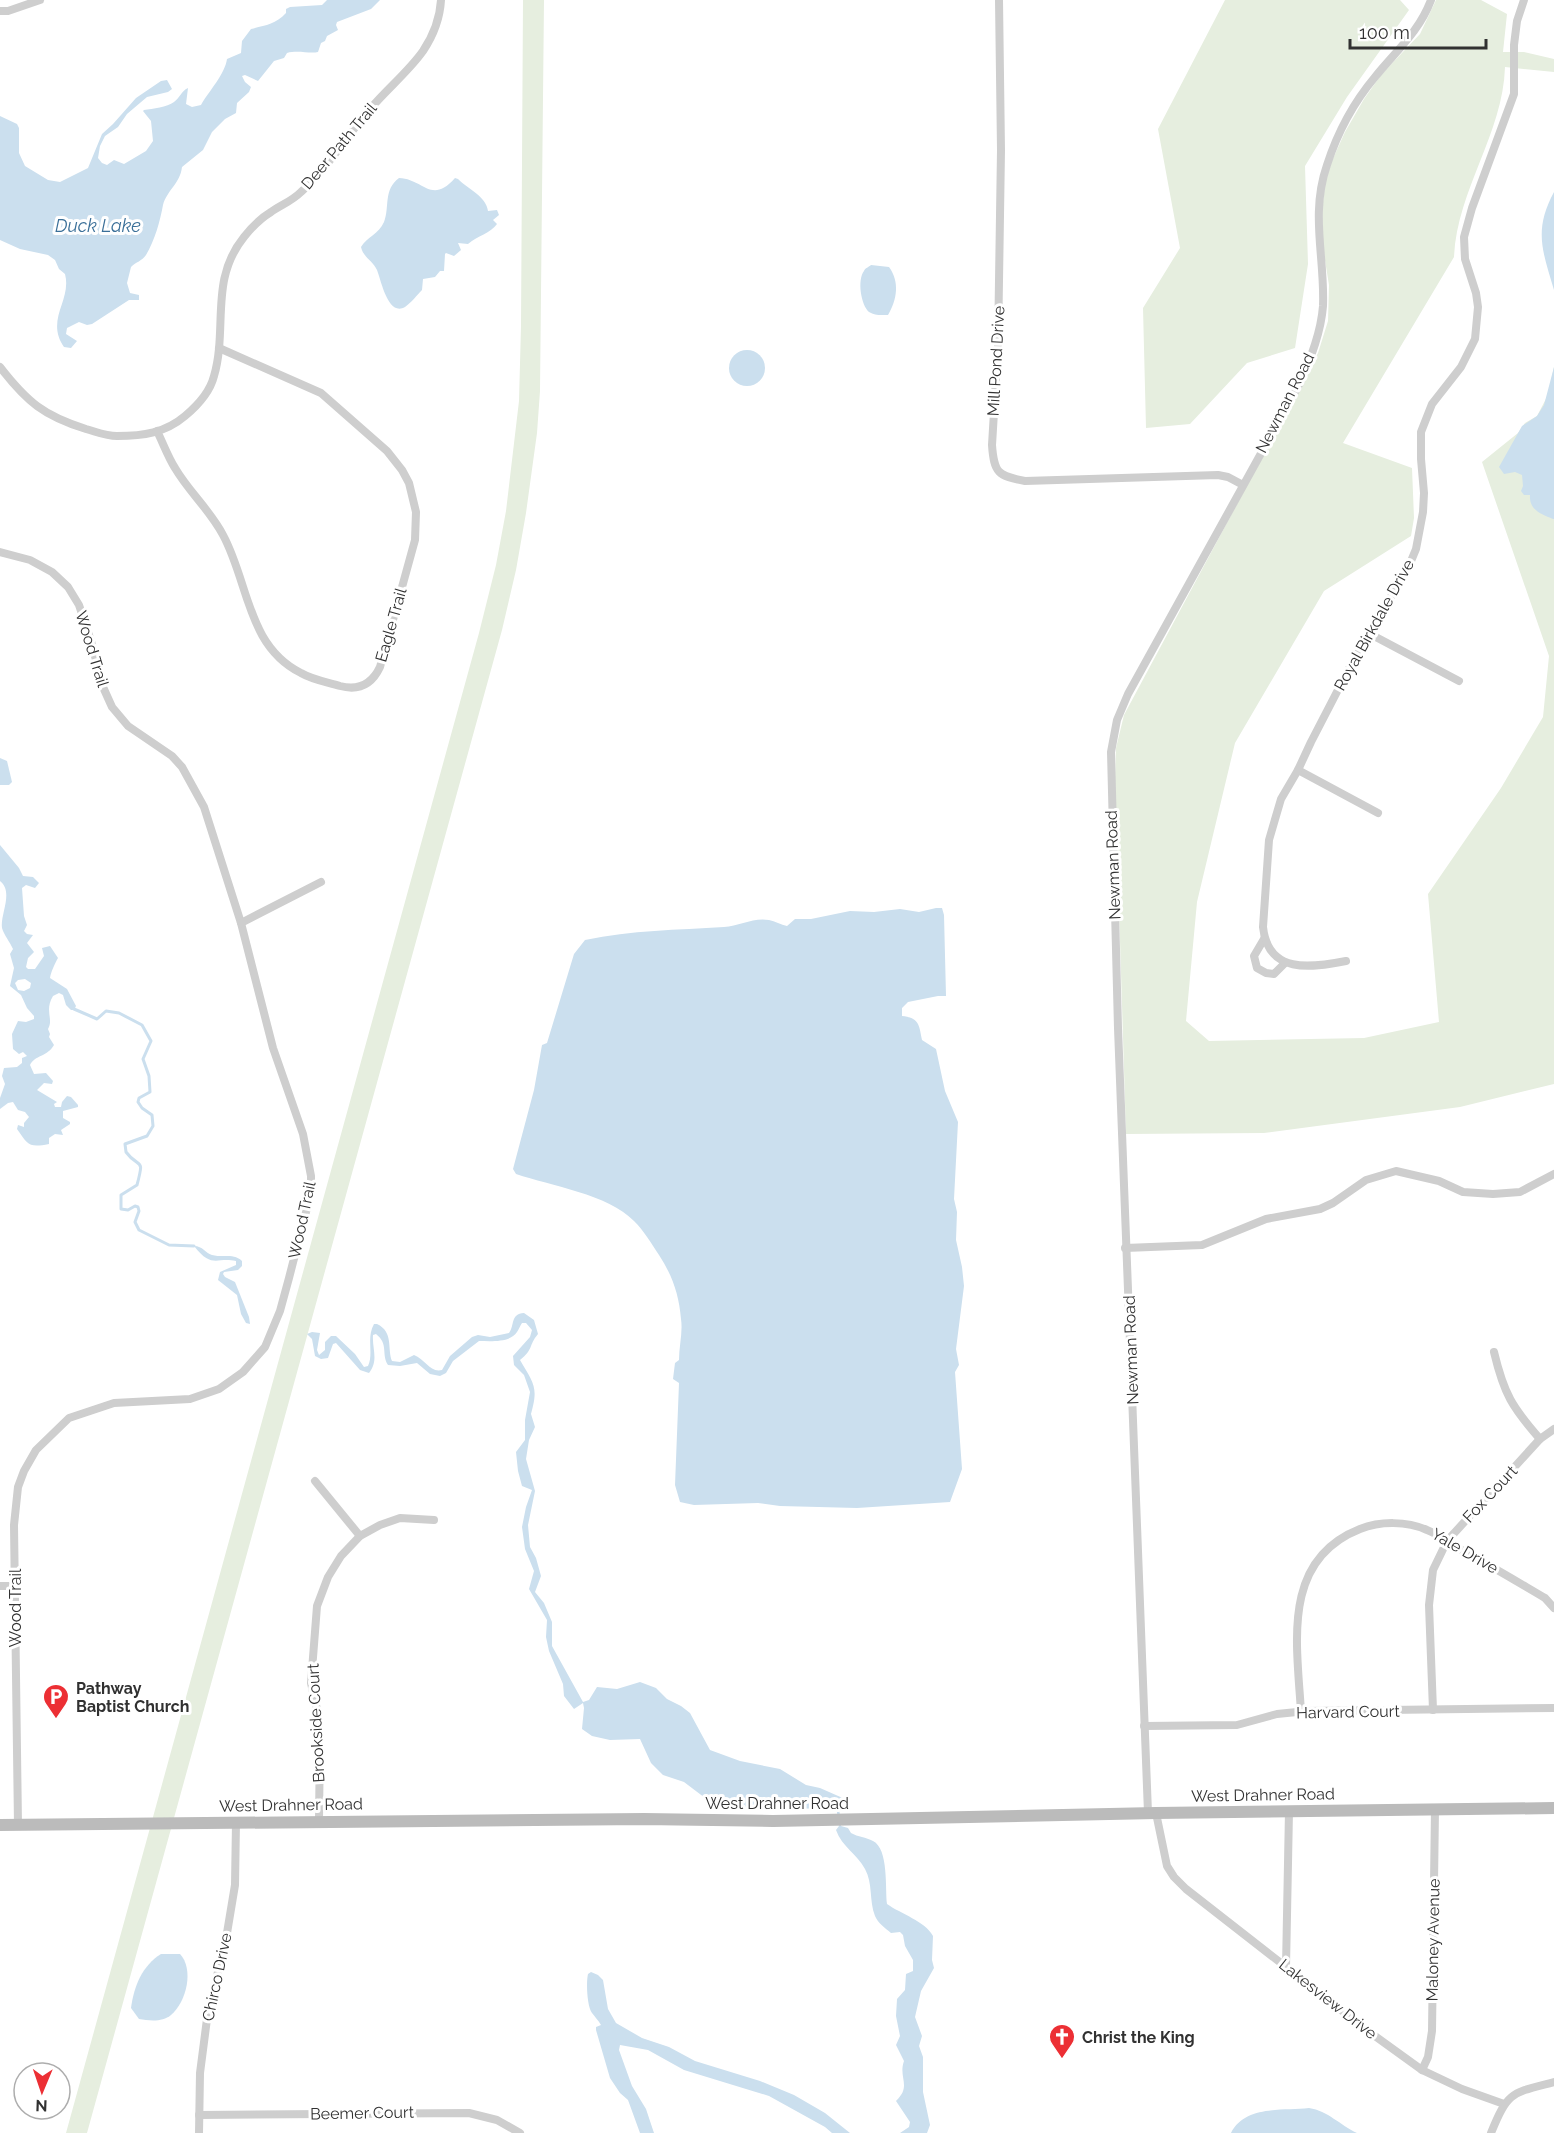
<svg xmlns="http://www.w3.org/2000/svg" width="1554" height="2133" viewBox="0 0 1554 2133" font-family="Raleway,sans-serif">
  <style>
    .green { fill: #e6eedf }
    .water { fill: #cbdfee; fill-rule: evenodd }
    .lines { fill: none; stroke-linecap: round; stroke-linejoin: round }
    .stream { stroke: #cbdfee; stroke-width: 3 }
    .street { stroke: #cecece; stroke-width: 8 }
    .secondary { stroke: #bbb; stroke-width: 12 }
    .labels { text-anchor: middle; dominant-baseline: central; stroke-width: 6; stroke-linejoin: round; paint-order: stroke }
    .street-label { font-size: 16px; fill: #313131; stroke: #fff }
    .poi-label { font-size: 16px; font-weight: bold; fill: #313131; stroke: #fff; text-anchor: start }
    .water-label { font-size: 18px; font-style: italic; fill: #3a6f98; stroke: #fff }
  </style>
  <rect width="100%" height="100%" fill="#fff"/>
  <!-- green -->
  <g class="green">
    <polygon points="523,0 544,0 540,391 537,433 526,513 516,570 502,630 87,2133 66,2133 479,633 496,565 506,511 519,401 521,326"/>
    <polygon points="1225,0 1400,0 1409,10 1347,97 1305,166 1308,264 1295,348 1247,363 1190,424 1146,428 1143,308 1180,248 1158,129"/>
    <path d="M1436 0H1481L1507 14 1503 52H1524L1554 59V72L1505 67C1503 134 1457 190 1454 257L1343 443 1412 468 1414 518 1411 536 1324 591 1235 743 1197 902 1186 1021 1209 1041 1364 1038 1439 1022 1428 894 1501 788 1543 717 1549 656 1482 462 1518 433 1525 423 1537 416 1548 395 1554 367V1084L1460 1107 1264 1133 1126 1134 1115 779 1116 748 1124 715 1318 353 1328 321 1329 285 1323 248 1322 211 1325 184 1331 163 1345 132 1364 99 1381 75 1420 34Z"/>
  </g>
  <!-- water -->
  <g class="water">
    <path d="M327 0H380L371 9 337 22 336 25 338 30 327 36 325 41 321 43 318 52C310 54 298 50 287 53L284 58 274 61 258 81 245 75 242 76 245 82 251 87 249 92 237 103 236 113 225 119 212 132 203 150 182 167C180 184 167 190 163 205 160 221 155 240 146 255 142 261 136 262 131 267L127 283 130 293 139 295V300H129L92 324 87 325 79 322 67 328 66 334 77 341 71 348 64 347C45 319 72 301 65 274L59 269 55 260 48 255 20 249 0 240V116L17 124 19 128V153L25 166 48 180 60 182 88 168 102 134 113 124 136 98 161 81 167 80 172 89 168 92 147 97 127 114 118 127 105 136 100 146 98 158 102 163 107 165 114 160 124 164 146 151 153 141 151 121 143 111 144 110C153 109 167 107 174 102 180 98 181 91 188 88L186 104 192 107 201 105C209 91 225 74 227 59L241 53 242 41 251 29C265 25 275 25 286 13V9L290 7 322 5Z"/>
    <path d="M399 178C424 179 431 205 455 178L458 179C469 190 486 196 488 211L497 210 499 215 493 220 497 224C491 233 477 236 468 244L458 243 461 250 454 256 446 253 445 254 444 271H440L435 277 423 279 422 290C417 295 411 303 405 307 388 317 381 280 377 270 373 261 363 257 361 247 367 237 379 234 384 222 390 207 383 190 399 178Z"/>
    <path d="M1554 192V290C1543 252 1533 231 1554 192Z"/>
    <path d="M871 265 889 267C900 282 897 300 888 315 882 315 875 316 869 312 861 305 857 280 864 271 865 268 869 267 871 265Z"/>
    <circle cx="747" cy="368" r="18"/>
    <path d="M1554 367V519H1553C1541 514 1529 510 1530 495H1524L1521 491 1523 486 1522 475 1515 472 1504 474 1499 467 1522 426 1537 416 1544 405Z"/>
    <polygon points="0,758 7,761 12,782 9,785 0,785"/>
    <path d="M0 845 19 868 23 876 33 877 39 883 35 888 26 885 22 888 24 916 27 925 24 931 27 934 33 935 27 943 34 952 28 958 26 967 28 969H35L44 956 42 948 50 946 58 958C55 963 51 972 50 978L67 989 76 1006 74 1010H71L66 1005 63 995 59 993 53 996C44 1011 54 1019 48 1029L50 1034 49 1037 54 1045C47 1057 35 1055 30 1065L34 1074 46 1073 53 1081 52 1084 44 1083 37 1090 57 1102 54 1104 55 1107H61L62 1102 67 1096 71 1097 78 1105V1107L63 1111V1118L70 1122V1124L61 1130 63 1135 55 1134 49 1138V1144C29 1148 28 1145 17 1129L18 1125 24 1127V1123L29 1117 25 1112 18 1110 13 1102 8 1103 0 1109V1098L5 1084 2 1076 4 1068 17 1067 22 1063V1058L27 1056 23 1052 19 1054 13 1049 12 1034 18 1021 26 1022 34 1019V1016L27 1008 21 995 10 986 14 968 10 954 13 949C10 942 4 935 2 928 0 914 14 892 0 881ZM25 979 31 983 30 988 24 991 18 990 15 983 18 980Z"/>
    <path d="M936 908H942L944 915 946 996H938L908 1002 902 1008V1016C919 1018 919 1024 922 1040L936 1049 945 1091 958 1122 954 1199 957 1212 956 1240 962 1267 964 1286 956 1349 959 1365 955 1372 962 1469 950 1502 857 1508 780 1506 758 1503 694 1505 680 1502 675 1485 679 1383 673 1379 675 1363 679 1360C679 1346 683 1332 681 1319 679 1294 672 1275 659 1255 651 1243 644 1231 634 1221 608 1194 551 1186 516 1174L513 1169 534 1090 542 1045 547 1043 574 954 585 940C632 930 677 930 724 927 739 926 754 917 769 920 775 921 781 925 787 926L795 919H811L850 911 874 912 900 909 919 912Z"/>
    <path d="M194 1246C203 1246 205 1253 212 1255 223 1258 233 1253 242 1261V1266L238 1270 224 1272 223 1274 225 1277 235 1282 249 1317 250 1324 246 1323 241 1314 237 1295 218 1280 220 1272 236 1265V1261C216 1257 212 1269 194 1246Z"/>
    <path d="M524 1313 534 1320 538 1334C528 1346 534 1349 520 1360 533 1383 539 1386 531 1414L535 1427 529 1440 526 1459 535 1491 528 1525 530 1547 536 1558 541 1576 535 1592 544 1603 552 1622V1646L583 1702 589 1700 597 1687 617 1689 640 1682 656 1688 667 1699 681 1706 690 1713 710 1750 740 1761 780 1769 806 1785 820 1788 845 1799 846 1804 839 1807 841 1826 848 1828 851 1833C858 1837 866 1837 873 1841 889 1849 885 1889 887 1904 901 1914 925 1921 933 1936L932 1960 934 1968 921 1991 915 2017 922 2036 919 2046 923 2057V2092L930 2125 927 2133H900L909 2127 910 2122 896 2101C912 2086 898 2078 904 2061L896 2045 900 2036 896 2016 897 1999 905 1990 906 1974 913 1971V1960L905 1946 903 1935 900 1932 891 1933C885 1928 878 1923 875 1916 869 1901 873 1883 865 1869 857 1854 842 1847 836 1830L839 1826 836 1806 829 1808 750 1810 742 1809 739 1805 725 1809 717 1807 684 1782 663 1775 651 1763 640 1739 610 1740 592 1736 582 1729 584 1708 583 1703 574 1709 564 1696 563 1684 549 1651 546 1637 547 1620 529 1589 534 1571 525 1549 522 1527 526 1507 532 1490 522 1486 518 1471 516 1452 525 1440V1420L530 1392 524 1375 514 1365 513 1356 530 1337 532 1330 526 1323H522C520 1326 519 1329 517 1332 510 1343 491 1341 479 1341L453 1361 446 1373 440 1376 430 1374 417 1363 400 1366 388 1365C381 1354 389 1344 376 1334L373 1335C372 1349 379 1360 369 1373L360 1370 336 1343 333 1344 328 1358 321 1359 315 1356 312 1339 307 1334 312 1332 320 1333 317 1350 319 1355 325 1350V1342L331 1336H336L355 1354 364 1367 368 1366C374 1353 366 1338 374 1324H377C394 1332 387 1349 392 1361L400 1362 414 1355C425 1359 430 1373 442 1370L450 1356 472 1337 478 1335 490 1337 509 1333C515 1325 510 1314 524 1313Z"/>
    <path d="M161 1954H180C194 1969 187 2001 171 2015 163 2022 150 2021 139 2019L131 2008C134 1986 142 1966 161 1954Z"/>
    <path d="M591 1972 598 1975 603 1980 608 2009 616 2023 642 2038 669 2047 695 2061 760 2081 794 2095 825 2113 850 2133H832L825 2127 769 2096 684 2070 648 2050 620 2045 619 2050 632 2086 646 2109 654 2133H640L628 2100 620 2093 610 2078 596 2030V2027L601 2025C598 2020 595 2017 592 2013 587 2007 586 1982 588 1974Z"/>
    <path d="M1309 2108C1328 2111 1340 2125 1357 2133H1231C1245 2105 1283 2111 1309 2108Z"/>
  </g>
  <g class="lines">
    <!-- stream -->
    <path class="stream" d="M74 1009 97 1019 106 1011 119 1013 142 1025 151 1041 143 1059 149 1076 150 1092 139 1098 138 1102 142 1108 152 1115 153 1126 147 1136 125 1144 126 1152C139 1170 145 1155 137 1185L121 1195V1209L128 1210 135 1206 138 1207 139 1211 135 1222 139 1230 169 1245 194 1246"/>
    <!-- street -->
    <g class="street">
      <path d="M999 0 1001 150 998 346 992 445C994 473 998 476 1025 481L1218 475 1228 477 1243 485"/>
      <polyline points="0,11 8,11 40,0"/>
      <path d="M0 367C27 402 44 416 86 429 97 432 106 436 117 436 143 436 165 433 185 416 197 406 210 392 214 376 228 328 209 280 244 237 252 227 261 218 271 212 281 205 292 201 301 192 328 168 347 135 371 108 387 89 409 71 423 51 433 36 440 18 441 0"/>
      <path d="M157 431C163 443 168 457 175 468 189 492 210 510 223 535 249 583 247 646 301 673 313 680 327 682 340 686 359 691 372 684 380 667L415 540 416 512 409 483 402 470 387 451 321 393 219 348"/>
      <polyline points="0,552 30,560 52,572 68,587 79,605 91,641 103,687 112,707 128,726 172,756 182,767 204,807 241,923 273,1048 303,1134 311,1176 311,1189 307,1208 289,1278 280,1311 265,1347 243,1372 219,1389 190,1399 114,1403 69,1418 36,1450 24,1471 18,1487 14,1525 18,1825"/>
      <polyline points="1372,635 1459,681"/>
      <polyline points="1298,770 1378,813"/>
      <polyline points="241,923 321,882"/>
      <polyline points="1264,939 1254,956 1257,968 1266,973 1274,974 1285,963"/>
      <path d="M1346 961C1310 968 1268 974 1263 927L1269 840 1281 799 1298 770 1311 742 1355 657 1372 635 1385 607 1409 566 1416 549 1423 512 1424 493 1421 459V432L1432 404 1461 367 1475 339 1478 307 1476 293 1465 259 1464 237 1472 208 1514 94V45L1517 21 1524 0"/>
      <polyline points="1125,1248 1202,1245 1266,1219 1320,1209 1333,1203 1366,1180 1396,1171 1439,1181 1463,1192 1493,1194 1520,1192 1554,1174"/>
      <path d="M1494 1352C1504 1394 1512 1407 1540 1439"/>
      <polyline points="315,1481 360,1536"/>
      <polyline points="0,1586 15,1586"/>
      <polyline points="1433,1710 1429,1605 1433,1570 1447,1541 1540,1439 1554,1429"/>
      <path d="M1301 1712C1297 1644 1281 1560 1360 1529 1380 1521 1407 1521 1427 1530 1438 1534 1448 1542 1458 1548 1488 1564 1516 1581 1545 1598L1554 1608"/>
      <polyline points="1144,1726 1237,1725 1277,1714 1307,1711 1554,1708"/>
      <path d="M1148 1813 1118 1028 1111 752 1117 720 1128 694 1301 381C1311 357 1321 332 1323 306 1325 257 1310 214 1327 165 1337 134 1354 102 1375 77 1396 51 1419 32 1431 0"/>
      <polyline points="1156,1813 1167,1866 1174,1877 1186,1889 1368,2031 1422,2070 1462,2089 1504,2104"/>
      <polyline points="319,1821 320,1735 318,1714 311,1683 317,1606 328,1577 341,1556 360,1536 380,1525 400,1518 434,1520"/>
      <polyline points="1286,1967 1289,1811"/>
      <polyline points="1422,2070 1428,2057 1432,2031 1435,1809"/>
      <polyline points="199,2115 469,2113 497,2120 520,2133"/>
      <polyline points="199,2133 200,2073 207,2019 227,1933 235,1885 236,1822"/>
      <path d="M1491 2133C1508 2091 1512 2093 1554 2082"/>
    </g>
    <!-- secondary -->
    <polyline class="secondary" points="0,1825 644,1819 773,1821 1156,1813 1554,1808"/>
  </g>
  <!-- icons -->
  <defs>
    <symbol id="parking-pin" viewBox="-11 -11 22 30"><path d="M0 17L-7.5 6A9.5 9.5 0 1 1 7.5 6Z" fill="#ec2f34" stroke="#fff"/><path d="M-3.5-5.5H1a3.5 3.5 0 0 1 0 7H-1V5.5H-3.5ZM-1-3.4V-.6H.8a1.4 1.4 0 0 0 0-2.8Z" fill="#fff"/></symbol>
    <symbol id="church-pin" viewBox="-11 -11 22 30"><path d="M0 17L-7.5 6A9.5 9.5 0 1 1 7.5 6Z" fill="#ec2f34" stroke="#fff"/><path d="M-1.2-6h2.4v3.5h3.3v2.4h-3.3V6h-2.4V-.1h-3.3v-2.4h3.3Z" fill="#fff"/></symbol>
  </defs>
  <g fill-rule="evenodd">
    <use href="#parking-pin" x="41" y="1682" width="30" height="40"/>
    <use href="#church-pin" x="1047" y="2022" width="30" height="40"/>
  </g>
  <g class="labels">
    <!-- street labels -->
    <g class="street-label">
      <text transform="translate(339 146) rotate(-50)">Deer Path Trail</text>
      <text transform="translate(996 361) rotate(-87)">Mill Pond Drive</text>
      <text transform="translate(1285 403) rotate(-63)">Newman Road</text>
      <text transform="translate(391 625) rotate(-74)">Eagle Trail</text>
      <text transform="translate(1374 625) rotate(-61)">Royal Birkdale Drive</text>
      <text transform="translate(92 649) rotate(73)">Wood Trail</text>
      <text transform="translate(1113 865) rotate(-92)">Newman Road</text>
      <text transform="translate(302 1220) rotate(-78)">Wood Trail</text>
      <text transform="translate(1131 1350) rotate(-92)">Newman Road</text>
      <text transform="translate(1490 1494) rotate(-47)">Fox Court</text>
      <text transform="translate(1465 1551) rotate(30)">Yale Drive</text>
      <text transform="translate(15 1608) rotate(-90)">Wood Trail</text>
      <text transform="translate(1348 1712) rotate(-1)">Harvard Court</text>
      <text transform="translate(316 1723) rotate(-93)">Brookside Court</text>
      <text transform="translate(1263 1795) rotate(-1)">West Drahner Road</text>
      <text x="777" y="1803">West Drahner Road</text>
      <text transform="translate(291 1805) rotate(-1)">West Drahner Road</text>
      <text transform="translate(1433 1940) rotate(-89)">Maloney Avenue</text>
      <text transform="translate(217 1977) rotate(-78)">Chirco Drive</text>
      <text transform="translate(1328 1999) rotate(38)">Lakesview Drive</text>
      <text transform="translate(362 2113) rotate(-1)">Beemer Court</text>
    </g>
    <!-- poi labels -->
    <g class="poi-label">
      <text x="76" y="1688">Pathway<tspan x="76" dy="18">Baptist Church</tspan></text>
      <text x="1082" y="2037">Christ the King</text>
    </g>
    <!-- water labels -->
    <g class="water-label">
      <text x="98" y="225">Duck Lake</text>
    </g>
  </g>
  <!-- north arrow -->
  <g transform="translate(42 2091) rotate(182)"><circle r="28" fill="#ffffff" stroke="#adadad" stroke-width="1.5"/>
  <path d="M0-4.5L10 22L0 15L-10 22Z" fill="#ec2f34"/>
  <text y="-9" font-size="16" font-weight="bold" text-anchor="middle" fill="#313131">N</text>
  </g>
  <!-- scale -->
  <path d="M1350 39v9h136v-9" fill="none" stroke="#313131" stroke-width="3"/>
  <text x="1359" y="39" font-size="18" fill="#313131" stroke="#ffffff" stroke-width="4.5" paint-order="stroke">100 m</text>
</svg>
